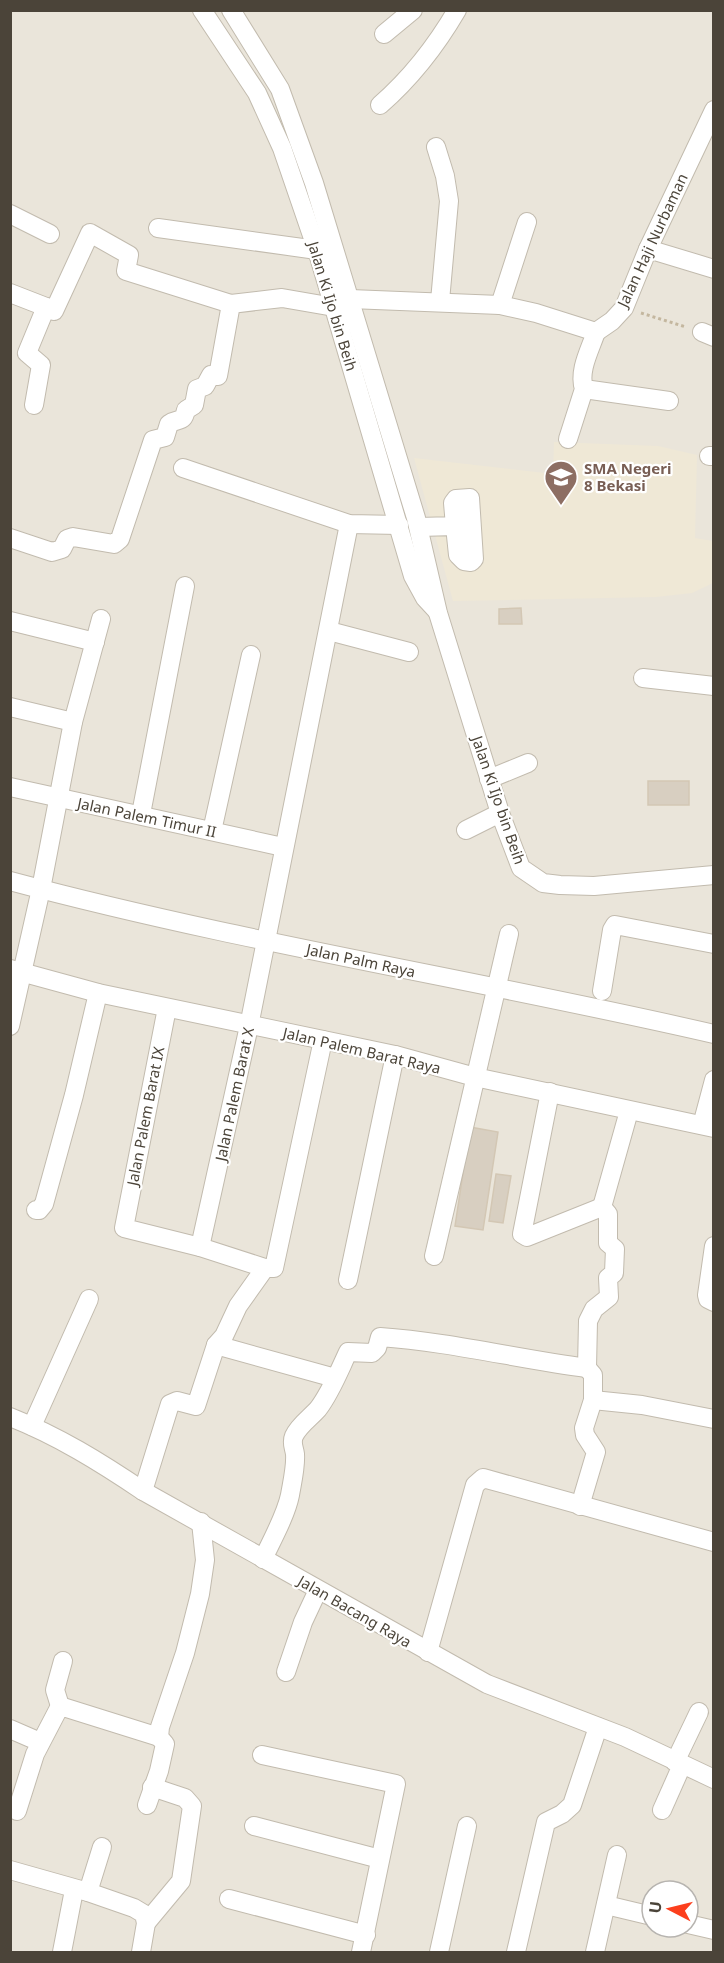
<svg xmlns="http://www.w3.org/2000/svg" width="724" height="1963" viewBox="0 0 724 1963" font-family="'Noto Sans',sans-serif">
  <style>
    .residential { fill: #eae5da; fill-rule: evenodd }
    .education { fill: #efe8d6 }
    .building { fill: #d8cfc1; stroke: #d3c7b4; stroke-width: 1.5 }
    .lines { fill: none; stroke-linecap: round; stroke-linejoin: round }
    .minor-casing { stroke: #c2bbae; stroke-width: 20 }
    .path { stroke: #c4b79f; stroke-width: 3; stroke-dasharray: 3 3; stroke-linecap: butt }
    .minor { stroke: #fff; stroke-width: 18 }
    .labels { text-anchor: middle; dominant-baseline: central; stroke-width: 4.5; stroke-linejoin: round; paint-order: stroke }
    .street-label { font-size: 15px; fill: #4b4439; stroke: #fff }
    .education-label { font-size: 15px; font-weight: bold; fill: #785e54; stroke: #fff; text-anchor: start }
  </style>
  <rect width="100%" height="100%" fill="#f6f3ec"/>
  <!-- residential -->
  <path class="residential" d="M11 11H713V1952H11ZM652 1891H688V1927H652Z"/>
  <!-- education -->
  <polygon class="education" points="554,442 658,446 697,455 695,538 713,541 713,583 692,593 656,597 453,601 414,458 553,474"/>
  <!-- building -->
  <g class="building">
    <polygon points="521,608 522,624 499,624 499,609"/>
    <rect x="648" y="781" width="41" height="24"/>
    <polygon points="470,1127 498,1132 483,1230 455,1226"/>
    <polygon points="496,1174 511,1176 503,1223 489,1221"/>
  </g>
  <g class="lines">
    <defs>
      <g id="minor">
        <polyline points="202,10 257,93 282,148 317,250 413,576 425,598 437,611"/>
        <polyline points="231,10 280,89 314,183 416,518 438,613 500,813 521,868 543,883 560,885 594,886 714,875"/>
        <polyline points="384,34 413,10"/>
        <path d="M380 105C411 78 436 46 457 10"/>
        <polyline points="436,147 445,176 449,201 440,301"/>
        <polyline points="10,214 50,234"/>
        <polyline points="158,228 317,250 327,248"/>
        <polyline points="648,249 714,269"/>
        <polyline points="10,293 46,307"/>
        <polyline points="350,299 500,305 536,313 596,332 612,321 624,308 648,249 714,110"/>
        <polyline points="500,305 527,222"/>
        <polyline points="702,332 714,337"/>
        <polyline points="584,389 669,401"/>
        <polyline points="34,405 41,365 27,353 46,307 54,311 90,233 129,255 126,271 231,304"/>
        <path d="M568 439 584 389C578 371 590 350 596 332"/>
        <polyline points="709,456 714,456"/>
        <polyline points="183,468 349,524 399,525"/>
        <polyline points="419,527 455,526 453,503 456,499 470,498 474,559 471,562 464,561 458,555 455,526"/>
        <path d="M10 538 52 552 62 549 67 539 73 537 114 544 120 539 153 440 165 437 169 424C179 417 183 424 186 410L194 405 197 389 205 386 211 375 218 376 231 304 282 298 334 307"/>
        <polyline points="10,621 95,642"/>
        <polyline points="329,631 409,652"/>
        <polyline points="643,678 714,686"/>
        <polyline points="10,707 73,722"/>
        <polyline points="489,779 528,763"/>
        <polyline points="10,787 283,847"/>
        <polyline points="141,814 185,586"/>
        <polyline points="466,830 500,813"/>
        <polyline points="212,831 251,655"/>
        <path d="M10 881C242 943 480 980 714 1034"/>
        <polyline points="10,969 98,993 395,1055 475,1077 714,1128"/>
        <polyline points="602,991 612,930 615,925 714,944"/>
        <polyline points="167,1008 124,1228 200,1247 265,1268 274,1268 323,1040"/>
        <polyline points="10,1026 41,889 73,722 101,619"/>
        <polyline points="550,1092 522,1234 527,1237 602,1207"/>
        <polyline points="702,1125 714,1080"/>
        <polyline points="602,1207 629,1111"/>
        <polyline points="36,1210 39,1210 44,1204 74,1095 98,993"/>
        <polyline points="714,1246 707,1295 708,1299 714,1302"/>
        <polyline points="200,1247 249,1026 349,524"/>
        <polyline points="434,1256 509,934"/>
        <polyline points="348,1280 395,1055"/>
        <polyline points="216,1345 335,1378"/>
        <polyline points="593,1400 642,1405 714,1419"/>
        <path d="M10 1417C58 1436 100 1462 143 1491L487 1684 625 1737 714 1779"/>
        <polyline points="32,1426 89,1299"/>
        <polyline points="143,1491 170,1404 177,1401 196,1406 216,1345 224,1336 238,1306 265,1268"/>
        <polyline points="580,1506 596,1452 585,1435 584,1428 593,1400 593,1375 587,1368 588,1321 594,1309 609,1297 608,1278 614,1273 615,1249 608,1243 608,1214 602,1207"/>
        <path d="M263 1559C272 1540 286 1515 290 1495 292 1483 296 1467 295 1454 294 1447 291 1443 294 1436 299 1425 310 1418 318 1409 331 1392 339 1371 348 1352L372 1353 377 1348 380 1337C450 1342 518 1359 587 1368"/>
        <polyline points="428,1652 475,1485 483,1478 714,1542"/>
        <polyline points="286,1672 303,1622 318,1590"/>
        <polyline points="60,1706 55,1690 63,1661"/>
        <polyline points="10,1729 40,1742"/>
        <polyline points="262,1755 396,1784 361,1952"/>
        <polyline points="675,1762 699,1712"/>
        <polyline points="147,1805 159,1771 165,1744 159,1737 160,1727 185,1653 200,1594 205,1560 201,1522"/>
        <polyline points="662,1810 682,1765"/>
        <polyline points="17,1811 35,1754 60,1706 159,1737"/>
        <polyline points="254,1826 380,1859"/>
        <polyline points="10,1870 88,1892 134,1908 144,1914 146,1923 141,1952"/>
        <polyline points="88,1892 102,1847"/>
        <polyline points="229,1899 366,1935"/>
        <polyline points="606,1905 652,1916"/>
        <polyline points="146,1923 181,1881 192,1806 185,1798 152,1787"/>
        <polyline points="688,1924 714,1930"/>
        <polyline points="62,1952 74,1890"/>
        <polyline points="439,1952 467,1826"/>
        <polyline points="516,1952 546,1822 562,1814 572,1805 598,1727"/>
        <polyline points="595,1952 617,1855"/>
      </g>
    </defs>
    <!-- minor casing -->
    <use href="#minor" class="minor-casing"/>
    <!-- path -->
    <polyline class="path" points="641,313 686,327"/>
    <!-- minor -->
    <use href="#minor" class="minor"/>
  </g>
  <!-- icons -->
  <defs>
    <symbol id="school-pin" viewBox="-11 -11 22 30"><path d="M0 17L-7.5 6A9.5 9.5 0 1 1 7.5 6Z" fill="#8d6e63" stroke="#fff"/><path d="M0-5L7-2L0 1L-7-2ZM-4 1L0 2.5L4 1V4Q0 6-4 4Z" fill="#fff"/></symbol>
  </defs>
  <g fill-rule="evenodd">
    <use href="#school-pin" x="542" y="458" width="38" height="52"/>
  </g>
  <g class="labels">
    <!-- street labels -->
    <g class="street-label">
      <text transform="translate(652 240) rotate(-65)">Jalan Haji Nurbaman</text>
      <text transform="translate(333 306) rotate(73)">Jalan Ki Ijo bin Beih</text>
      <text transform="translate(499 800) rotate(71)">Jalan Ki Ijo bin Beih</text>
      <text transform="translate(147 817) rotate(12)">Jalan Palem Timur II</text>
      <text transform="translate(361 960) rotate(12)">Jalan Palm Raya</text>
      <text transform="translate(362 1050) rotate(13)">Jalan Palem Barat Raya</text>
      <text transform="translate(234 1094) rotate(-78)">Jalan Palem Barat X</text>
      <text transform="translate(145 1116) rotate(-79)">Jalan Palem Barat IX</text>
      <text transform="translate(355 1611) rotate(30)">Jalan Bacang Raya</text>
    </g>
    <!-- education labels -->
    <g class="education-label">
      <text x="584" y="468">SMA Negeri<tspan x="584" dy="17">8 Bekasi</tspan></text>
    </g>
  </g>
  <!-- border -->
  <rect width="724" height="1963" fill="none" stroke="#4b4439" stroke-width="24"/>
  <!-- north arrow -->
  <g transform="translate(670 1909) rotate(277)"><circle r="28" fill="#ffffff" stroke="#b7b4b0" stroke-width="1.5"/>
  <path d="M0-4.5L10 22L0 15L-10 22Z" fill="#fc3f1d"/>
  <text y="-9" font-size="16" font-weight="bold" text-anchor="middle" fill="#4b4439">U</text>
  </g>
</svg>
